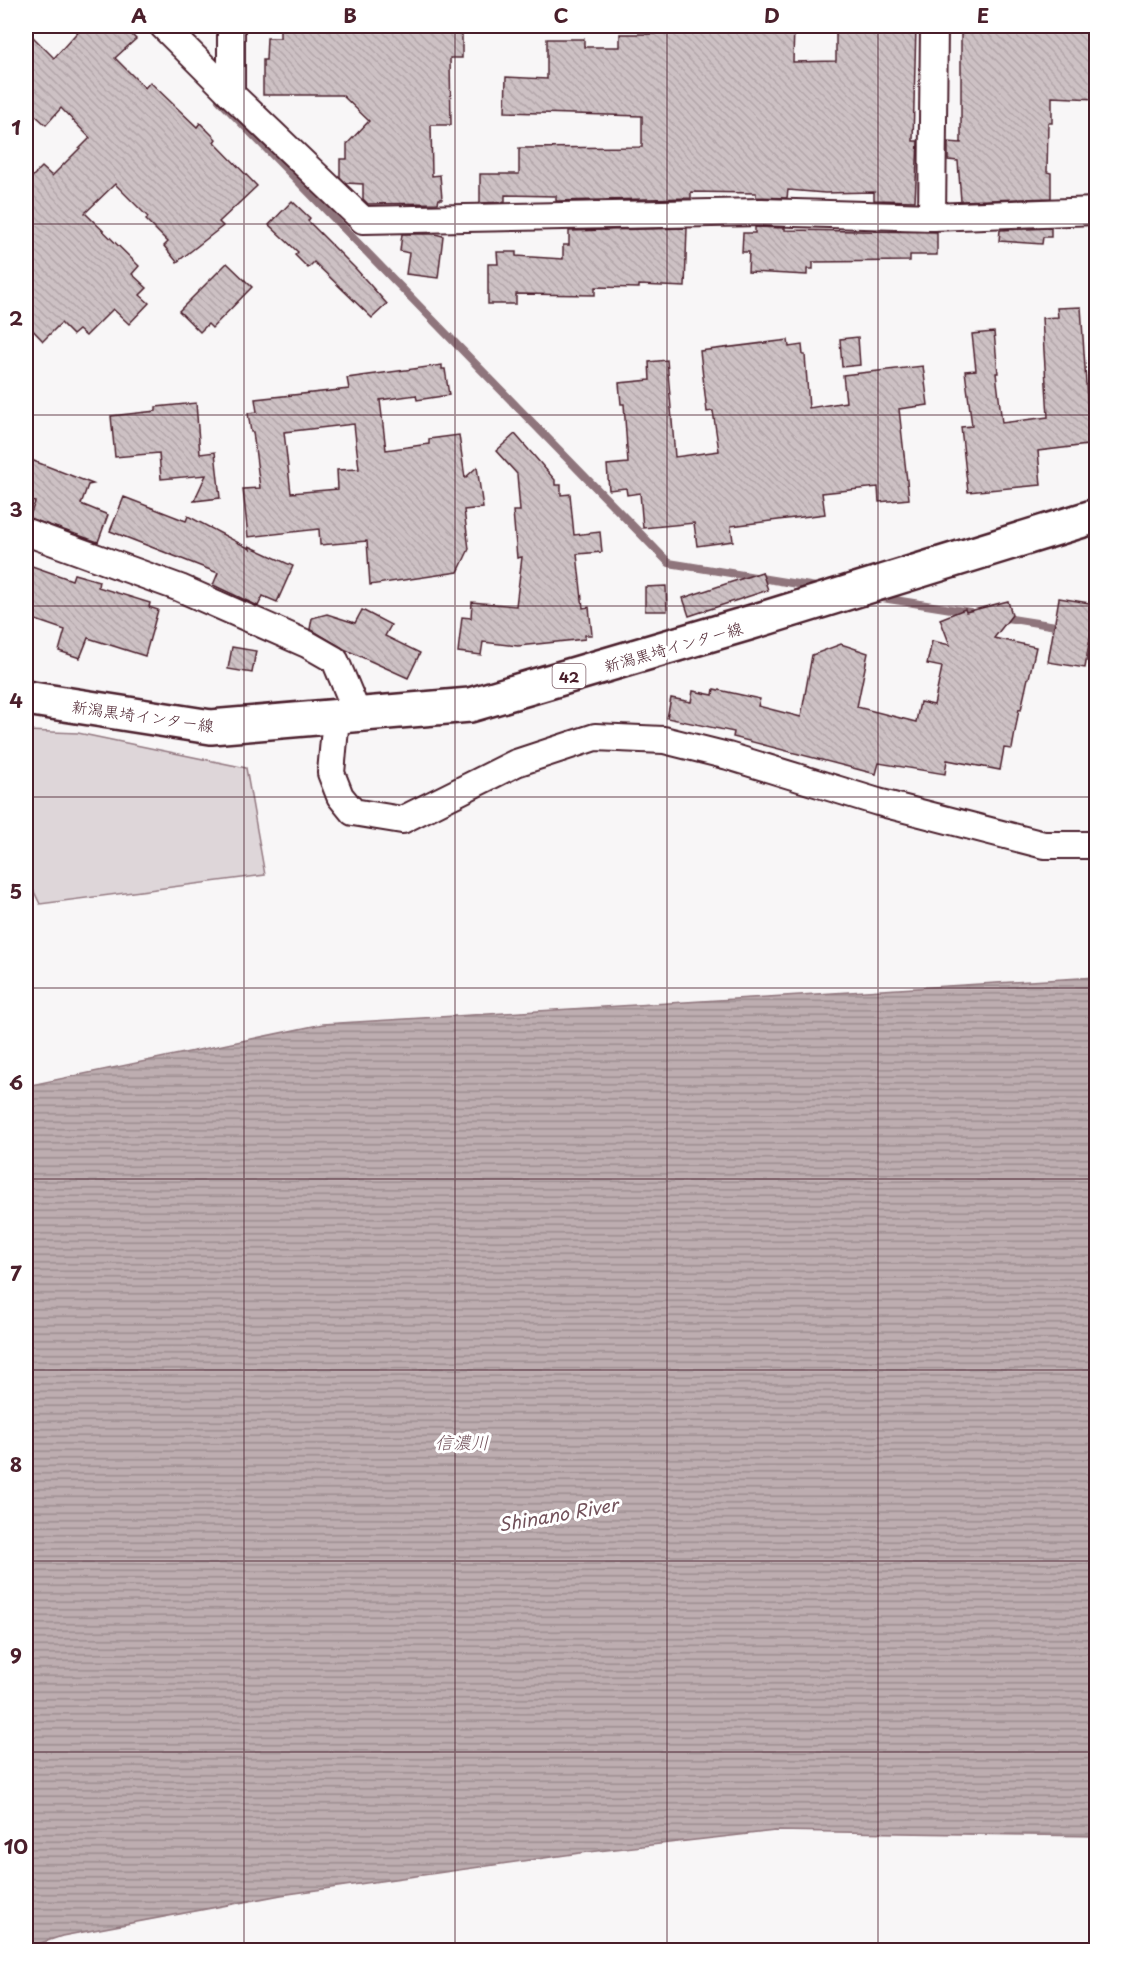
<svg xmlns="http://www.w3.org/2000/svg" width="1122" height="1976" viewBox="0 0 1122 1976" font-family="'Playpen Sans','Klee One',sans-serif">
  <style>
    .garden { fill: #ded6d9; stroke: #947a82; stroke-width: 1.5 }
    .water { fill: url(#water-rules); stroke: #8f747b; stroke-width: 1.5 }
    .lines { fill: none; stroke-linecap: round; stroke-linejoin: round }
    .stream { stroke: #8f747b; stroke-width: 8 }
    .building { fill: url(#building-back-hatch); stroke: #4a1f2b; stroke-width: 1.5; fill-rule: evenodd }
    .minor-casing { stroke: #4a1f2b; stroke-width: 30 }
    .major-casing { stroke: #4a1f2b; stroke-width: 38 }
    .minor { stroke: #fff; stroke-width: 26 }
    .major { stroke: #fff; stroke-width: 33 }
    .grid { fill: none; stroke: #4a1f2b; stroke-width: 1.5; stroke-opacity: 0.55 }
    .labels { text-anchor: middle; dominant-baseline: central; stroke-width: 6; stroke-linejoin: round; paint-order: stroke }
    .shield { fill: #fff; stroke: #80626b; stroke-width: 1.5 }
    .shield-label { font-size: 15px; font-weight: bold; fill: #4a1f2b }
    .street-label { font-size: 16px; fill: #4a1f2b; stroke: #fff }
    .water-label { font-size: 18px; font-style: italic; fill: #72515a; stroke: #fff }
    .neatline { fill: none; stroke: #4a1f2b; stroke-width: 2 }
    .grid-label { font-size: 20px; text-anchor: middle; font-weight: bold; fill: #4a1f2b }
  </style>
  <defs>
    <pattern id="water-rules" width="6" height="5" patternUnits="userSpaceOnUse" patternTransform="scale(1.5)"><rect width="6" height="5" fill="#bdadb0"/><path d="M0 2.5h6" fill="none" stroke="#9c8c8f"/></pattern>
    <pattern id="building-back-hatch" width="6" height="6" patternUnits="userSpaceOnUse" patternTransform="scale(1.5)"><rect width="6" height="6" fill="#cdc1c4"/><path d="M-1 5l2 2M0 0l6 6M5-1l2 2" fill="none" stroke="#b2a5a9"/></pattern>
  </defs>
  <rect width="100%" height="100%" fill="#f8f6f7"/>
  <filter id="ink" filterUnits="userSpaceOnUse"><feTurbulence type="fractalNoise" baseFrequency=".0167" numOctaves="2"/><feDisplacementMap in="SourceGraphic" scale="12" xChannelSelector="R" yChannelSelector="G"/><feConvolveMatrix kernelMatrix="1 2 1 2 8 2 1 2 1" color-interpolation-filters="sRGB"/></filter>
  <g filter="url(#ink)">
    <!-- garden -->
    <polygon class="garden" points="26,731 78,733 246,768 265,875 40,904 26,875"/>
    <!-- water -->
    <polygon class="water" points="1096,977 1096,1836 775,1831 580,1853 281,1895 62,1936 26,1948 26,1086 323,1024"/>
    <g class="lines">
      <!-- stream -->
      <g class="stream">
        <polyline points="219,100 669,563 822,588"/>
        <polyline points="876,597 970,612"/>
        <polyline points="1000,617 1062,627"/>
        <polyline points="1083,631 1096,633"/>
      </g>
    </g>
    <!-- building -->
    <g class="building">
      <polygon points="83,26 123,26 136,39 115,58 145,88 150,82 197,127 200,123 216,139 214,142 257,186 219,222 223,226 177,262 164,246 168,242 146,220 148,217 115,184 85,213 139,266 132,274 147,288 140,295 149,303 129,324 113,309 86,336 79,330 73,335 61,323 43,341 26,323 26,183 42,167 52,176 90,138 61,108 46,125 26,107 26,30 54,58"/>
      <polygon points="280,26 462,26 462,58 450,58 451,125 431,125 432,176 440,175 442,199 439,199 438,203 368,204 363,199 363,184 346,183 340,177 340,159 347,159 347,144 369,121 342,95 263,95 263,60 266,60 267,38 280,38"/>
      <polygon points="655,26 794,26 793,62 836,61 836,26 916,26 913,141 918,141 915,201 874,200 874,192 825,193 788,190 787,198 756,197 756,193 691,192 691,198 556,201 556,196 505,195 505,202 480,203 480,174 519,174 519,148 642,147 642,116 505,112 506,77 547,79 547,39 584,39 584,47 620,47 620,34 655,34"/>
      <polygon points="961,26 1096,26 1096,99 1052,97 1052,123 1048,123 1047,172 1051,173 1051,198 961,201 958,161 948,160 948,142 961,143"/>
      <polygon points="292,201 310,218 308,221 356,269 387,304 372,318 314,262 308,268 295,255 298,252 269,225"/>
      <polygon points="755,227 785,228 785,230 937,232 937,255 910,255 910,261 813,262 813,269 807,269 807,275 748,272 749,252 742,252 743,233 755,233"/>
      <polygon points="687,228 685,287 639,285 639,288 595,287 595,295 516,294 516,304 488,304 488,264 498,264 497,252 516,252 516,256 563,259 563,245 569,245 569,231"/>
      <polygon points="1051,228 1051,237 1043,237 1042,244 999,241 1000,230"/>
      <polygon points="402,234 435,234 443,236 438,278 406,274 409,253 400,251"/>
      <polygon points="227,263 252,287 212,328 208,324 200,332 179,311"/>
      <polygon points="1081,307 1088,413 1096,412 1096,444 1038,451 1041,485 968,492 961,427 972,426 965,371 976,370 972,334 994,332 998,373 996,373 1002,423 1048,417 1042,318 1058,317 1057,308"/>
      <polygon points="858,337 860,365 842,367 840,339"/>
      <polygon points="788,340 789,347 802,345 803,355 805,355 809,408 846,402 843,375 923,366 928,405 899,409 909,499 879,502 878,487 822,493 825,514 731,526 733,541 697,546 694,523 643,528 640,493 627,495 626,488 609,490 607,465 628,463 624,404 621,404 619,383 650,380 649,362 667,360 675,457 719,451 713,411 707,412 700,351"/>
      <path d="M442 365V369H445L449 395 417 400 416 395 380 400 386 450 429 444V439L459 435 465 478 477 467 483 508 464 510 469 549 458 572 370 585 367 541 320 545 319 529 248 537 243 489 260 488 253 432H251L248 413 257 412 255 399 349 389 347 378ZM354 424 359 469 337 470 338 489 291 493 284 432Z"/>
      <polygon points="196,403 200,454 215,452 220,498 194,501 206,475 161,479 159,453 115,457 111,416 156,411 156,407"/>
      <polygon points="515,434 555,480 555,485 561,485 561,495 570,494 574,535 600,532 602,552 577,554 583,608 589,607 592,635 585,635 585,639 518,646 483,642 481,655 458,652 462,617 471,618 472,602 516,606 522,557 517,558 513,511 520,511 517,474 496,451"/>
      <polygon points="26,458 93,484 88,485 81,504 108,515 98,542 29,518 35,502 26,499"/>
      <polygon points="124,497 186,521 188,516 250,549 249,546 293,566 277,602 263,596 258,606 213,585 218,573 110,531"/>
      <polygon points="32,566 72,580 74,574 99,581 98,587 150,603 149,607 158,610 145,656 88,638 80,658 59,651 65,630 30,618 34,606 26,603 26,569 30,571"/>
      <polygon points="762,572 768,590 689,616 683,598"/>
      <polygon points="666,586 667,611 645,611 645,587"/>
      <polygon points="1059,598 1096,604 1085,668 1048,662"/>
      <polygon points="1008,601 1012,615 994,638 1036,647 1029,678 1028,678 1021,710 1019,709 1012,749 1004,748 1000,770 947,760 945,774 879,763 876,774 733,737 734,732 667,718 671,698 691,702 693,691 713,695 714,689 760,699 758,706 801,717 812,655 841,644 868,653 857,707 916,722 920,702 934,705 942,667 927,664 932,641 950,645 940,619 965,609 966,612"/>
      <polygon points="362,610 391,625 385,636 420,653 408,678 344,649 310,629 312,618 327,614 355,623"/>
      <polygon points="232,647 256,651 252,673 228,669"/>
    </g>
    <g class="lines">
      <defs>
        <g id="minor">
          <polyline points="163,26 231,94 363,220 761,212 932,217 1096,211"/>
          <polyline points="231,94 231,26"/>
          <polyline points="932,217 934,26"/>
          <polyline points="26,532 180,588 307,644 335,660 358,715"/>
          <polyline points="336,717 331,773 340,796 353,812 402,820 516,763 595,737 664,740 728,756 878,802 1044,845 1096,845"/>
        </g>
        <polyline id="major" points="26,698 211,727 470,705 749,623 1096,516"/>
      </defs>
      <!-- minor casing -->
      <use href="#minor" class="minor-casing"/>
      <!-- major casing -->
      <use href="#major" class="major-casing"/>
      <!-- minor -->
      <use href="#minor" class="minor"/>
      <!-- major -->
      <use href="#major" class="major"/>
    </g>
  </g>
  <!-- grid -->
  <path class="grid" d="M244 26V1950M455 26V1950M667 26V1950M878 26V1950M26 224H1096M26 415H1096M26 606H1096M26 797H1096M26 988H1096M26 1179H1096M26 1370H1096M26 1561H1096M26 1752H1096"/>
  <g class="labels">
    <!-- shield labels -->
    <rect class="shield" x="552.5" y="664" width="33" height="24" rx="4.5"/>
    <g class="shield-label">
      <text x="569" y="676">42</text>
    </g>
    <!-- street labels -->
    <g class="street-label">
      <text transform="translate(673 646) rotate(-16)">新潟黒埼インター線</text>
      <text transform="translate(143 715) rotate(8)">新潟黒埼インター線</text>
    </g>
    <!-- water labels -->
    <g class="water-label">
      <text x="462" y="1441">信濃川</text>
      <text transform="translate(558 1514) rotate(-10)">Shinano River</text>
    </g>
  </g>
  <!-- margin -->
  <rect width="1122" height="1976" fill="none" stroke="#fff" stroke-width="66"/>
  <rect x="33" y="33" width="1056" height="1910" class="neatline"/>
  <g class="grid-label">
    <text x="139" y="23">A</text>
    <text x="350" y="23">B</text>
    <text x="561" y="23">C</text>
    <text x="772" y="23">D</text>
    <text x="983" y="23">E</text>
    <text x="16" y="135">1</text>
    <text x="16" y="326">2</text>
    <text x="16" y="517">3</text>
    <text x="16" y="708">4</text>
    <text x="16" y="899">5</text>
    <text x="16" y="1090">6</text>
    <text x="16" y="1281">7</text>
    <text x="16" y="1472">8</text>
    <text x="16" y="1663">9</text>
    <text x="16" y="1854">10</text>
  </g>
</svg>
